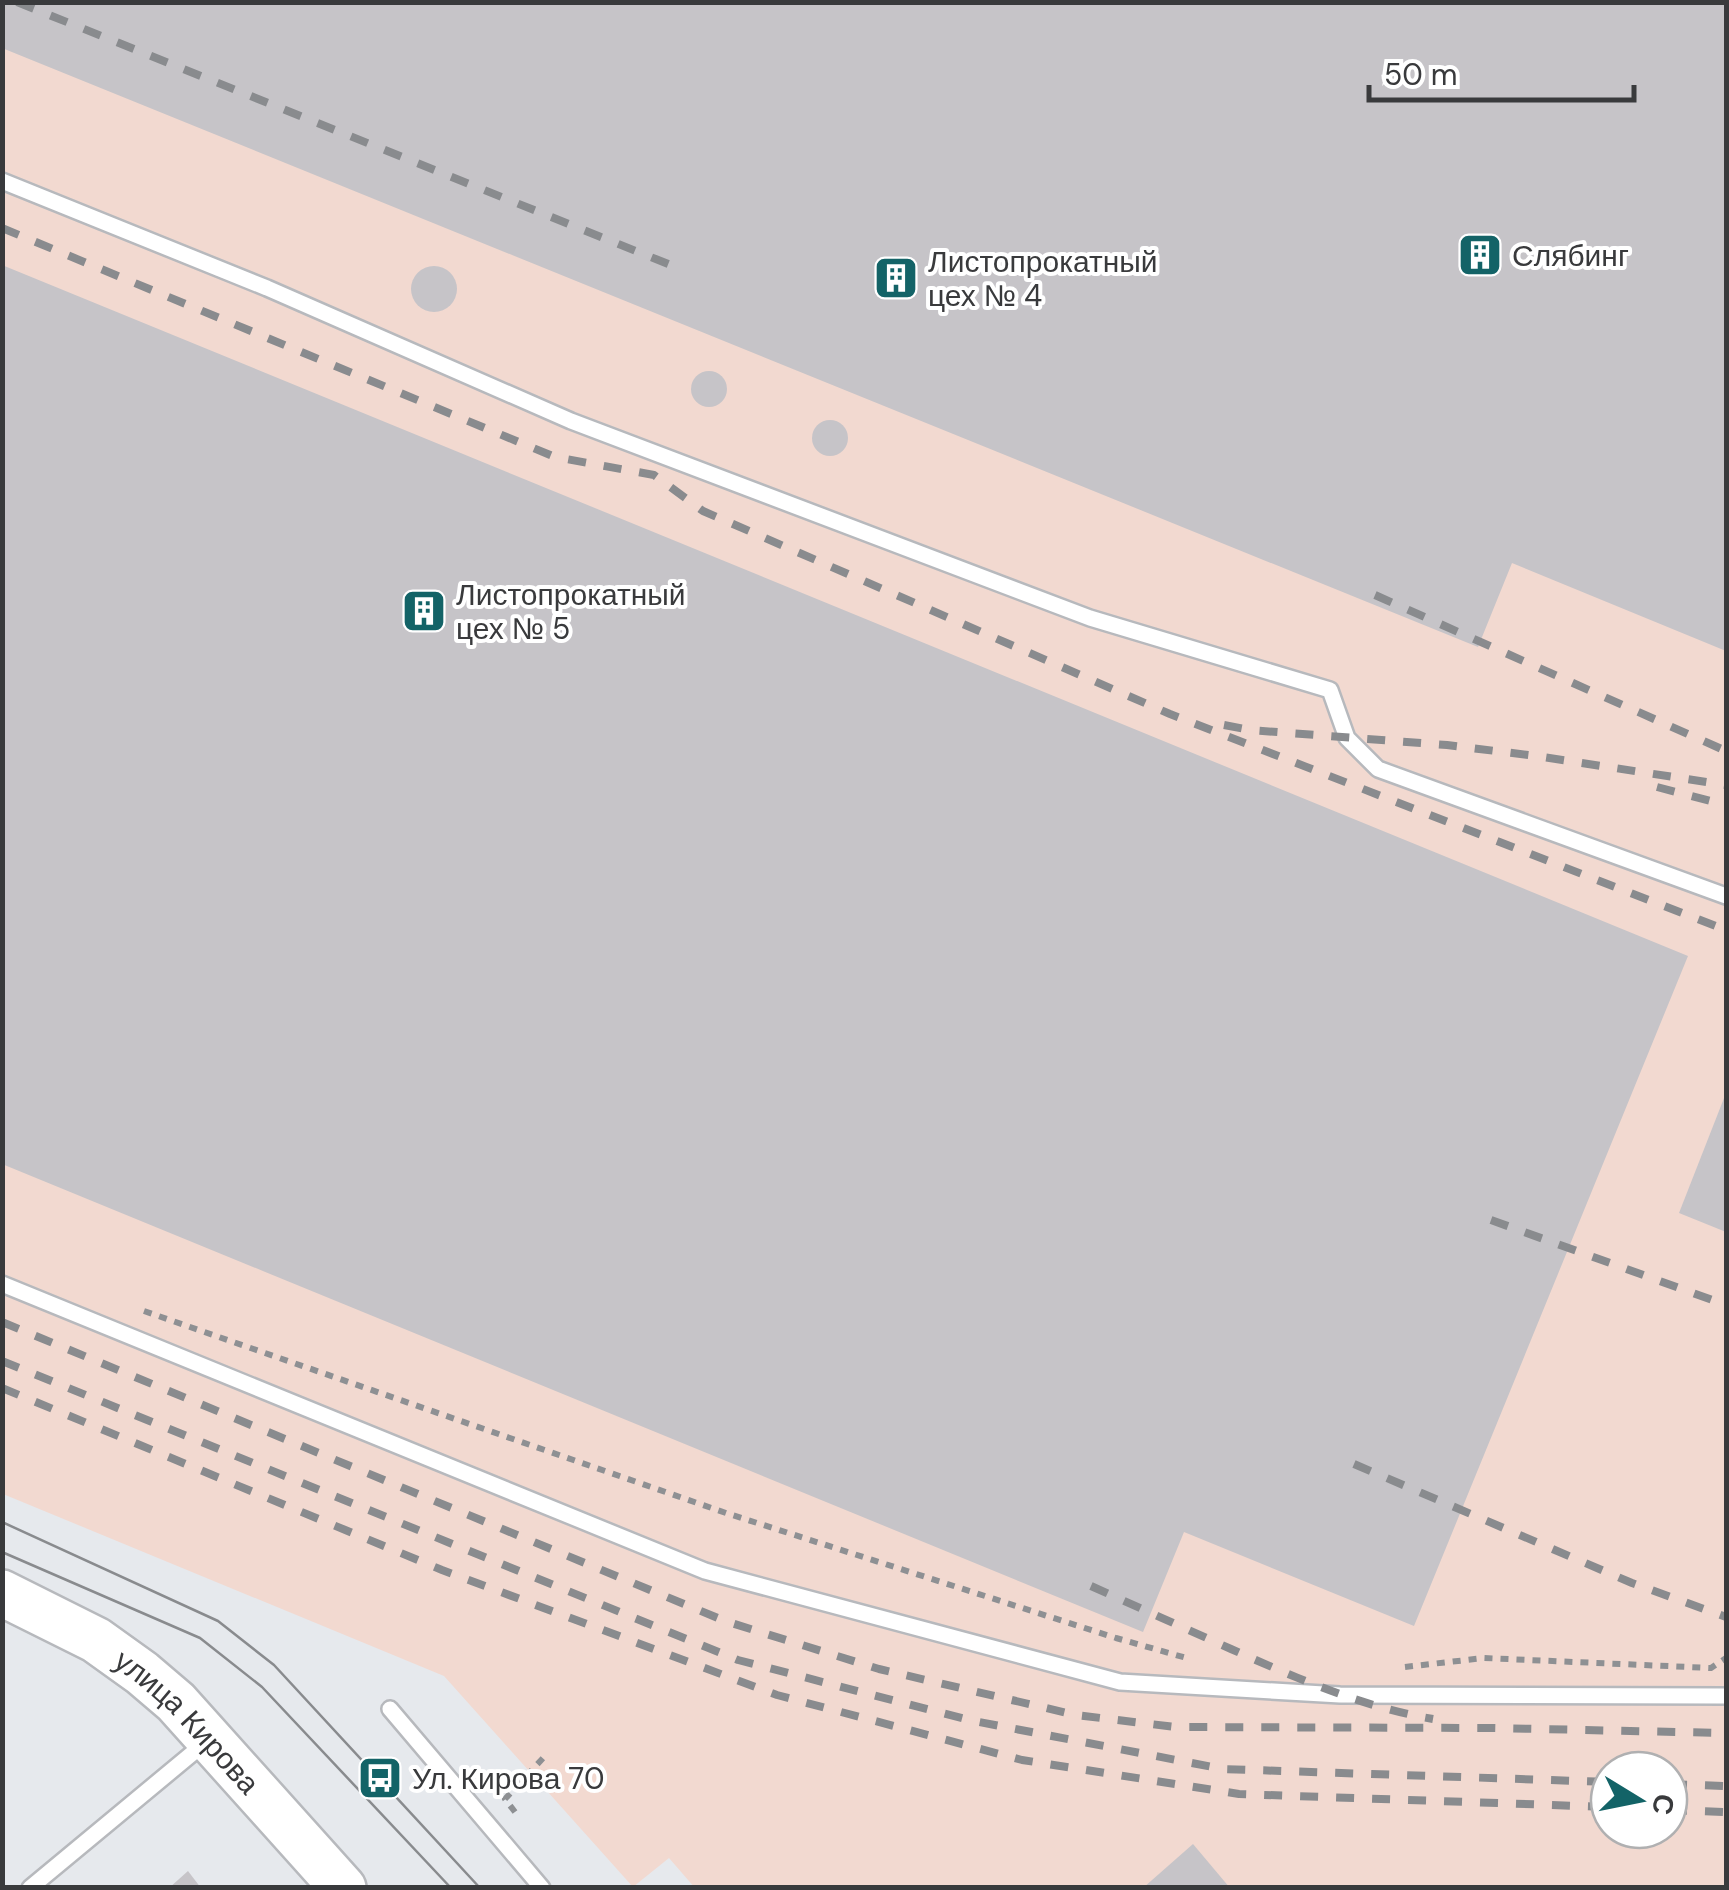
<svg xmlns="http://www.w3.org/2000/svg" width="1729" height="1890" viewBox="0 0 1729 1890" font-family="'DM Sans',sans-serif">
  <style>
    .industrial { fill: #f2d9d0; fill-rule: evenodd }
    .building { fill: #c6c4c8 }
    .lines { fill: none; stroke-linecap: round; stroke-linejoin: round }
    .lane-casing { stroke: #b7b9bd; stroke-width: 20 }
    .secondary-casing { stroke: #b7b9bd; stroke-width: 50 }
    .path { stroke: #8e9093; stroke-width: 6; stroke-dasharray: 8 8; stroke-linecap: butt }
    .lane { stroke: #fff; stroke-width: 15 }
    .secondary { stroke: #fff; stroke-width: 45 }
    .tram { stroke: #898b8e; stroke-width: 2.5 }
    .rail { stroke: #898b8e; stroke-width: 8; stroke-dasharray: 18 18; stroke-linecap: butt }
    .labels { text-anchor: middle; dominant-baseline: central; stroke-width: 8; stroke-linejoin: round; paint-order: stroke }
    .poi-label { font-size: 30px; fill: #393a3c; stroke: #fff; text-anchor: start }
    .street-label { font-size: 30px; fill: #393a3c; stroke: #fff }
  </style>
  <rect width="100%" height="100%" fill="#e6e9ed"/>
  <!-- industrial -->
  <path class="industrial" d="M2 3H1726V1887L695 1888 669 1858 633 1887 444 1676 3 1494ZM1609 1770H1669V1830H1609Z"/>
  <!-- building -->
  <g class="building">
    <polygon points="2,2 1726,2 1726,651 1512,563 1478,647 2,48"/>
    <polygon points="2,265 1688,956 1414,1626 1184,1532 1143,1632 2,1164"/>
    <circle cx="434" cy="289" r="23"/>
    <circle cx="709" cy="389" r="18"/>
    <circle cx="830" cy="438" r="18"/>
    <polygon points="1726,1093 1726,1232 1679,1213"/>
    <polygon points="1193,1844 1230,1888 1143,1888"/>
    <polygon points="188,1871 201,1888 169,1888"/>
  </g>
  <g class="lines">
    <defs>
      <g id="lane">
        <polyline points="2,181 267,288 571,421 1090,618 1330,690 1347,738 1378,769 1726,896"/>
        <polyline points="2,1284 705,1571 1120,1682 1340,1695 1726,1696"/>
        <polyline points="390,1709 542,1888"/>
        <polyline points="30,1888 206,1742"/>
      </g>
      <g id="secondary">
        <path id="s1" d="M2 1593 96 1640 142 1673 176 1702 343 1888"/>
      </g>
    </defs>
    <!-- lane casing -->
    <use href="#lane" class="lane-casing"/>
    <!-- secondary casing -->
    <use href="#secondary" class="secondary-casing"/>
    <!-- path -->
    <g class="path">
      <polyline points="144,1311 726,1513 1116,1638 1190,1659"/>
      <polyline points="1405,1667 1484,1658 1711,1668 1726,1658"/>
      <polyline points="515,1812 505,1799 545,1756"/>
    </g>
    <!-- lane -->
    <use href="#lane" class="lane"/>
    <!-- secondary -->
    <use href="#secondary" class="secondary"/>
    <!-- tram -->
    <g class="tram">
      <polyline points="2,1522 218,1621 274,1665 480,1888"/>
      <polyline points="2,1552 200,1638 262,1687 451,1888"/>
    </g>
    <!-- rail -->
    <g class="rail">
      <polyline points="17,2 683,270"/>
      <polyline points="2,228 555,457 654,475 703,511 1170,714 1726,930"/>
      <polyline points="1375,595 1726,751"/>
      <polyline points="1224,725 1250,730 1447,745 1536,756 1726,785"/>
      <polyline points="1657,787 1726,805"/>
      <polyline points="1491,1220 1726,1305"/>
      <polyline points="2,1322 725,1621 879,1669 1076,1715 1175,1727 1492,1728 1726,1733"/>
      <polyline points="2,1361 738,1660 969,1720 1223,1769 1609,1782"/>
      <polyline points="2,1388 442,1570 777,1695 1022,1760 1239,1794 1609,1807"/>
      <polyline points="1354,1464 1632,1583 1726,1617"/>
      <path d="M1091 1586C1138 1607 1184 1628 1231 1649 1296 1678 1362 1707 1433 1719"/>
      <polyline points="1669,1784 1726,1786"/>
      <polyline points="1669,1810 1726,1812"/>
    </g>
  </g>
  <!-- icons -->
  <defs>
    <symbol id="building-square" viewBox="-11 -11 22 22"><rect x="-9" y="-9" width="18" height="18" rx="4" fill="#136367" stroke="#fff"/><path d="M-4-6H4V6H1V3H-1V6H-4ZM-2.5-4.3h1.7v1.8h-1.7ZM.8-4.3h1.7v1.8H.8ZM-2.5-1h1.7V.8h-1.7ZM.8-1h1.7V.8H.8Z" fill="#fff"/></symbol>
    <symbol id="bus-square" viewBox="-11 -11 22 22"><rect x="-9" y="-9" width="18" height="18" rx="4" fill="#136367" stroke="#fff"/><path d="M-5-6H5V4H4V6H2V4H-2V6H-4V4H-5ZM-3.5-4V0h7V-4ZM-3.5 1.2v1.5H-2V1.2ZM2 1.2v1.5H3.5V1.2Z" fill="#fff"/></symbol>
  </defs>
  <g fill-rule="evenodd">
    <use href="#building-square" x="1455" y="230" width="50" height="50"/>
    <use href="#building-square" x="871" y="253" width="50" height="50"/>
    <use href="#building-square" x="399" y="586" width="50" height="50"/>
    <use href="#bus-square" x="355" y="1753" width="50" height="50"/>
  </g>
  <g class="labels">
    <!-- poi labels -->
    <g class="poi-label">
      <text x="1512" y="255">Слябинг</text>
      <text x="928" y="261">Листопрокатный<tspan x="928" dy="34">цех № 4</tspan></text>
      <text x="456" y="594">Листопрокатный<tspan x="456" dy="34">цех № 5</tspan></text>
      <text x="412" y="1778">Ул. Кирова 70</text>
    </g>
    <!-- street labels -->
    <g class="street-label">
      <text stroke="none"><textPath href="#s1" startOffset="228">улица Кирова</textPath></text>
    </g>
  </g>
  <!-- border -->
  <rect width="1729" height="1890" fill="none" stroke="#393a3c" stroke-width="10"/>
  <!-- north arrow -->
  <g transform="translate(1639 1800) rotate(100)"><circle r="48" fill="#ffffff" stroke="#b0b0b1" stroke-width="2.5"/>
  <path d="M0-8L18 38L0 25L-18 38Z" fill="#136367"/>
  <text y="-15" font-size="28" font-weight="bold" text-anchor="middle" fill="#393a3c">С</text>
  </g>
  <!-- scale -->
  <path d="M1369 85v15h265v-15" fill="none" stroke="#393a3c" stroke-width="5"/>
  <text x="1384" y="85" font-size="30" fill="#393a3c" stroke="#ffffff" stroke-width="8" paint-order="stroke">50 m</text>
</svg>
